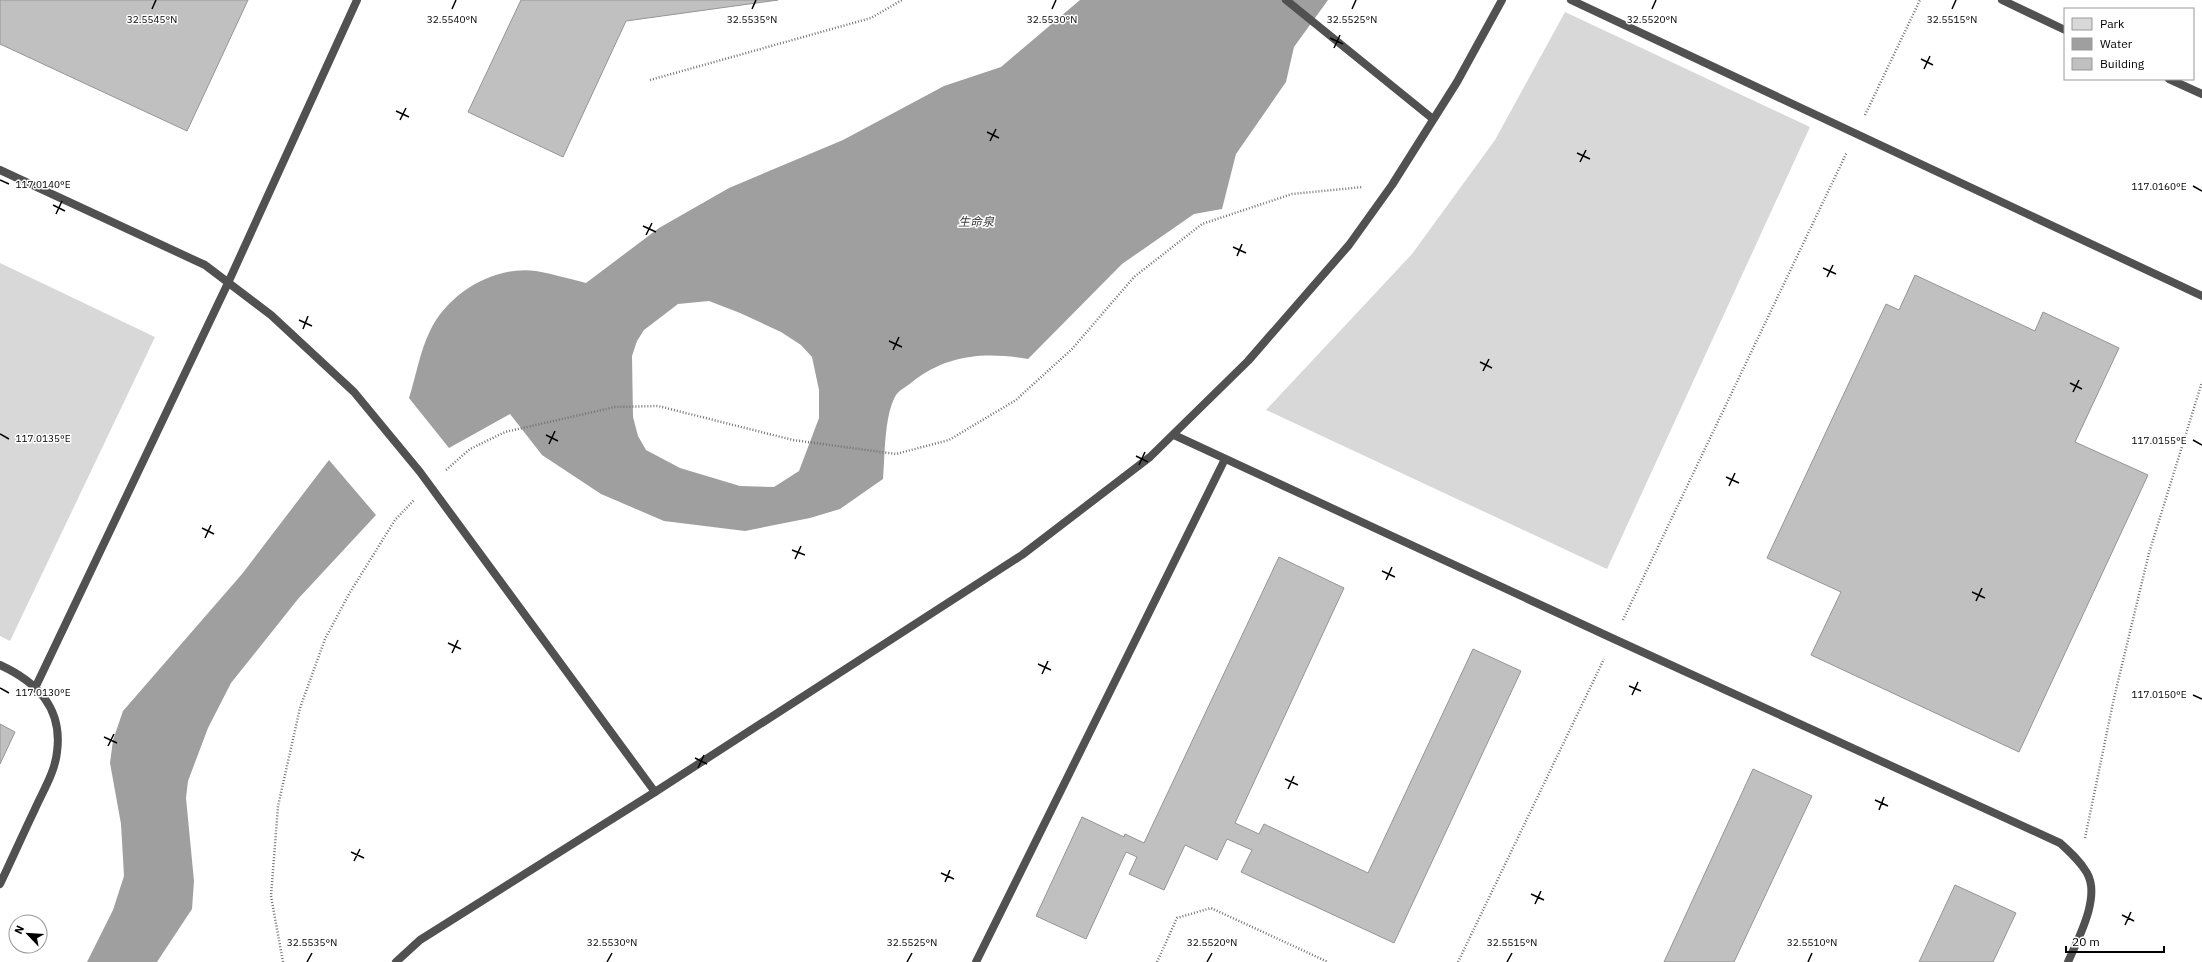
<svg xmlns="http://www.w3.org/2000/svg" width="2202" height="962" viewBox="0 0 2202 962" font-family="'IBM Plex Sans','Noto Sans SC',sans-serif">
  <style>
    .green { fill: #d8d8d8 }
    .water { fill: #9f9f9f; fill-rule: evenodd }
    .building { fill: #c0c0c0; stroke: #959595 }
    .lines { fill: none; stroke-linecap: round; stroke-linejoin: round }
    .path { stroke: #737373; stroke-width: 2.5; stroke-dasharray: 1 2; stroke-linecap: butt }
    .service { stroke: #515151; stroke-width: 8 }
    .pedestrian { stroke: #515151; stroke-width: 8 }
    .ticks { fill: none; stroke: #000; stroke-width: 1.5 }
    .labels { text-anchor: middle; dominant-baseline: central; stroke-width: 3; stroke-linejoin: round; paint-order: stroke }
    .water-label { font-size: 12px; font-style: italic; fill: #404040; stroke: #fff }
    .ticks-label { font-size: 10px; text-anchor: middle; fill: #000; stroke: #fff; stroke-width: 3; stroke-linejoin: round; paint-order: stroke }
  </style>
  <rect width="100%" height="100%" fill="#fff"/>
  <!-- green -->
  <g class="green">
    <polygon points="1565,12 1810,127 1607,569 1266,410 1412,254 1495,140"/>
    <polygon points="0,263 155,337 10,641 0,636"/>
  </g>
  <!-- water -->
  <g class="water">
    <path d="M1080 0H1328L1294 47 1286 82 1236 154 1222 209 1194 214 1122 264 1028 359C985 352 948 354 912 382 908 386 899 390 896 395 884 415 885 456 883 479L840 509 810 518 745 531 664 521 601 494 542 455 510 414 449 448 409 398C416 376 420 351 430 331 448 293 494 265 536 271 553 274 570 279 586 283L659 228 729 188 843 140 944 86 1001 67ZM709 301 740 313 781 332 801 345 812 357 819 390V418L799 471 774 487 740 486 680 468 646 450 638 436 633 417 632 356 637 341 644 330 678 304Z"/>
    <polygon points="329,460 376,515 298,599 231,683 208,728 188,781 186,798 194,881 192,909 157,962 87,962 113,910 124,876 121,824 110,763 113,740 123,711 242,574"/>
  </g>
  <!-- building -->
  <g class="building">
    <polygon points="0,0 248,0 187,131 0,44"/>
    <polygon points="521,0 778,0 626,21 563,157 468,112"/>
    <polygon points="1915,275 2035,331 2043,312 2119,348 2075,442 2148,475 2019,752 1811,655 1841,592 1767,558 1886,304 1899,310"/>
    <polygon points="1279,557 1344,588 1235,823 1259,834 1264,824 1368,873 1473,649 1521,671 1394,943 1241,872 1252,850 1227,839 1217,860 1185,845 1164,890 1129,874 1137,857 1126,852 1086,939 1036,916 1082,817 1124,837 1125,834 1144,843"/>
    <polygon points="0,724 15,732 0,764"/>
    <polygon points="1753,769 1812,796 1734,962 1664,962"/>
    <polygon points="1955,885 2016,913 1993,962 1919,962"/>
  </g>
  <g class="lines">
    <!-- path -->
    <g class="path">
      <polyline points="650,80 871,18 902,0"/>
      <polyline points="1865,115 1920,0"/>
      <polyline points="446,470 470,449 505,432 615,407 658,406 793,440 896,454 949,440 1016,400 1072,349 1134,277 1202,224 1292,194 1363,187"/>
      <polyline points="1623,620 1847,152"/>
      <polyline points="2085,838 2114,698 2149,553 2202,382"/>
      <polyline points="283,962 271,896 278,806 300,708 325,639 349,594 395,520 414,500"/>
      <polyline points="1157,962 1177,918 1211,908 1328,962"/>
      <polyline points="1458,962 1604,659"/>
    </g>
    <!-- service -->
    <g class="service">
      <polyline points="1571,0 2202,296"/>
      <polyline points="2002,0 2065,30"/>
      <polyline points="2169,79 2202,94"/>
      <polyline points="0,170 205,265 271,315 354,392 420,472 655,792"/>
      <path d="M1174 435 1614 639 2060 843C2070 852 2080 861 2087 873 2101 897 2078 939 2068 962"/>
      <path d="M0 665C37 682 63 708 57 752 55 772 43 791 35 809 23 834 12 859 0 884"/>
      <polyline points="36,686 228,283 357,0"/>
      <polyline points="396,962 420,940 655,792 1022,555 1150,457 1248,361 1349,245 1392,185 1457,82 1502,0"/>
      <polyline points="976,962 1225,459"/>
    </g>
    <!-- pedestrian -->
    <polyline class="pedestrian" points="1286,0 1433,119"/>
  </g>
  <!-- ticks -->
  <path class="ticks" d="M152 9 156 0M452 9 456 0M752 9 756 0M1052 9 1056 0M1352 9 1356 0M1652 9 1656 0M1952 9 1956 0M1330 38 1343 44M1334 48 1340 35M1921 59 1933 65M1924 69 1930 56M396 111 409 117M400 120 406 108M987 132 999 138M990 141 996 129M1577 153 1590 159M1580 162 1586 150M0 180 9 184M2193 186 2202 191M53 205 65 211M56 214 62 201M643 226 656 232M646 235 652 223M1233 247 1246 253M1237 256 1242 244M1823 268 1836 274M1827 277 1833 265M299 320 312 326M303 329 308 316M889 341 902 347M893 350 899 337M1480 362 1492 368M1483 371 1489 359M2070 383 2082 389M2073 392 2079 380M0 434 9 439M546 435 558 441M2193 440 2202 445M549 444 555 431M1136 456 1148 462M1139 465 1145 452M1726 477 1739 483M1729 486 1735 473M202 528 214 534M205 538 211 525M792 550 805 555M795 559 801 546M1382 571 1395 577M1386 580 1392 567M1972 592 1985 598M1976 601 1982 588M448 643 461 649M452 653 458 640M1038 664 1051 670M1042 674 1048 661M1629 686 1641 691M0 688 9 693M1632 695 1638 682M2193 695 2202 699M104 737 117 743M108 746 114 734M695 758 707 764M698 768 704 755M1285 779 1298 785M1288 789 1294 776M1875 800 1888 806M1879 810 1884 797M351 852 364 858M354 861 360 849M941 873 954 879M945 882 950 870M1531 894 1544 900M1535 904 1541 891M2122 915 2134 921M2125 925 2131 912M307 962 312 953M607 962 612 953M907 962 912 953M1207 962 1212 953M1507 962 1512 953M1808 962 1812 953"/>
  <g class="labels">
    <!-- water labels -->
    <g class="water-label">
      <text x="976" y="221">生命泉</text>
    </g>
  </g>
  <g class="ticks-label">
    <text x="152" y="23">32.5545°N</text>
    <text x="452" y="23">32.5540°N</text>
    <text x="752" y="23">32.5535°N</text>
    <text x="1052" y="23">32.5530°N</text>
    <text x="1352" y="23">32.5525°N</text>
    <text x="1652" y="23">32.5520°N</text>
    <text x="1952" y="23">32.5515°N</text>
    <text x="43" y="188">117.0140°E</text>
    <text x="2159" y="190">117.0160°E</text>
    <text x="43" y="442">117.0135°E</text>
    <text x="2159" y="444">117.0155°E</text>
    <text x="43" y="696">117.0130°E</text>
    <text x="2159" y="698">117.0150°E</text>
    <text x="312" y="946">32.5535°N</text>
    <text x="612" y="946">32.5530°N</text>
    <text x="912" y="946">32.5525°N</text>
    <text x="1212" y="946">32.5520°N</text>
    <text x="1512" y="946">32.5515°N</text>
    <text x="1812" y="946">32.5510°N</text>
  </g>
  <!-- legend -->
  <rect x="2064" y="8" width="130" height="72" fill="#ffffff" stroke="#999999"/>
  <rect x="2072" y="18" width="20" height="12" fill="#d8d8d8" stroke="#999999"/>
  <text x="2100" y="28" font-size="12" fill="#000000">Park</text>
  <rect x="2072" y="38" width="20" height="12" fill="#9f9f9f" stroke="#999999"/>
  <text x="2100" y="48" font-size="12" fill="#000000">Water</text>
  <rect x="2072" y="58" width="20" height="12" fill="#c0c0c0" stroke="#999999"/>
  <text x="2100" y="68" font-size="12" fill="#000000">Building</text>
  <!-- north arrow -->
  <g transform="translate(28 934) rotate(295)"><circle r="19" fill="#ffffff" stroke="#999999"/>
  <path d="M0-3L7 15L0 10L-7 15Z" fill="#000000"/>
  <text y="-6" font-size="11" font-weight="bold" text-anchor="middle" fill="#000000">N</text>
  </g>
  <!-- scale -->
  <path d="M2066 946v6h98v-6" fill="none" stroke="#000000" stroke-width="2"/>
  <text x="2072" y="946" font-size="12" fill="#000000" stroke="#ffffff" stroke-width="3" paint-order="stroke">20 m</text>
</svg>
